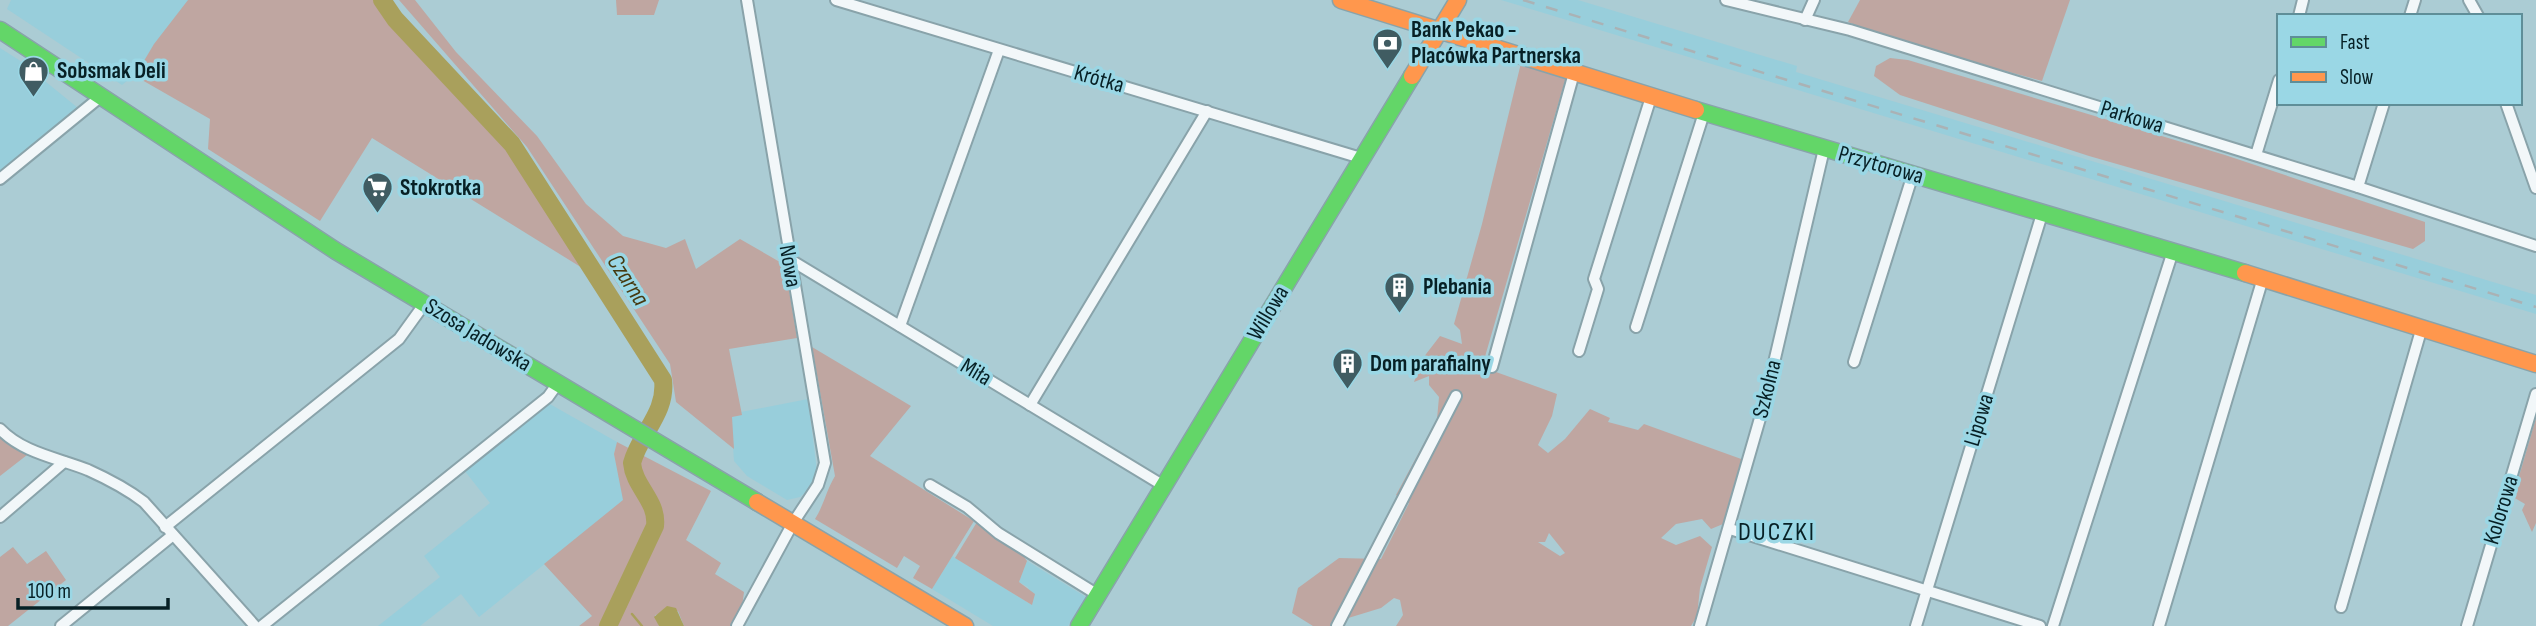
<svg xmlns="http://www.w3.org/2000/svg" width="2536" height="626" viewBox="0 0 2536 626" font-family="'Sofia Sans Condensed',sans-serif">
  <style>
    .built { fill: #98cedb }
    .green { fill: #bfa6a1; fill-rule: evenodd }
    .water { fill: #a9a05c }
    .lines { fill: none; stroke-linecap: round; stroke-linejoin: round }
    .stream { stroke: #a9a05c; stroke-width: 2.5 }
    .river { stroke: #a9a05c; stroke-width: 18 }
    .street-casing { stroke: #89a3aa; stroke-width: 14 }
    .fast-casing { stroke: #89a3aa; stroke-width: 19 }
    .slow-casing { stroke: #89a3aa; stroke-width: 19 }
    .street { stroke: #f2f7f9; stroke-width: 10 }
    .fast { stroke: #63d668; stroke-width: 16 }
    .slow { stroke: #ff974d; stroke-width: 16 }
    .rail { stroke: #aab2b5; stroke-width: 2.5; stroke-dasharray: 12 12; stroke-linecap: butt }
    .labels { text-anchor: middle; dominant-baseline: central; stroke-width: 7; stroke-linejoin: round; paint-order: stroke }
    .poi-label { font-size: 23px; font-weight: bold; fill: #072025; stroke: #9ad7e5; text-anchor: start }
    .street-label { font-size: 23px; fill: #072025; stroke: #9ad7e5 }
    .water-label { font-size: 24px; font-style: italic; fill: #463a11; stroke: #9ad7e5 }
    .quarter-label { font-size: 26px; letter-spacing: 2px; fill: #072025; stroke: #9ad7e5 }
  </style>
  <rect width="100%" height="100%" fill="#abccd4"/>
  <!-- built -->
  <g class="built">
    <polygon points="11,0 203,0 205,17 122,85 7,9"/>
    <polygon points="1501,0 1578,0 1797,66 1796,72 2536,295 2536,314"/>
    <polygon points="0,48 19,60 78,108 0,173"/>
    <polygon points="808,399 817,471 810,488 800,497 787,500 747,476 734,461 731,417 741,415 741,412"/>
    <polygon points="548,403 617,442 614,454 624,500 479,617 461,594 420,626 378,626 440,577 424,556 490,503 464,470"/>
    <polygon points="952,556 1032,605 1028,587 1019,582 1027,561 1086,597 1068,626 993,626 932,589"/>
  </g>
  <!-- green -->
  <g class="green">
    <polygon points="188,0 377,0 391,22 508,147 592,274 372,138 320,221 208,149 210,119 135,76 154,44"/>
    <polygon points="399,0 415,0 456,52 537,136 586,204 623,236 666,248 685,239 696,269 740,239 785,265 797,338 729,349 742,415 732,417 734,449 676,402 670,364 527,147"/>
    <polygon points="616,0 659,0 654,15 617,15"/>
    <polygon points="1860,0 2070,0 2042,81 1906,44 1848,22"/>
    <polygon points="1890,58 1908,60 2225,155 2425,222 2425,241 2413,249 2089,156 1900,95 1874,76 1876,66"/>
    <path d="M1521 63 1566 77 1482 367 1557 394 1552 416 1538 445 1548 453 1565 439 1590 409 1610 418 1608 422 1638 430 1644 424 1744 460 1723 524 1711 529 1702 519 1676 524 1661 538 1676 545 1700 536 1712 547 1700 588 1697 616 1691 626H1396L1403 615 1400 600 1394 598 1381 608 1345 619 1342 626H1313L1292 613 1298 588 1339 558 1381 559 1409 503 1396 495 1437 419 1439 397 1429 385V376L1414 382 1423 358 1440 336 1462 344 1460 330 1454 324 1482 224ZM1549 533 1565 553 1560 556 1538 542H1545Z"/>
    <path d="M812 347 911 406 870 456 974 521 932 589 913 578 920 566 904 556 897 568 815 519C824 505 826 491 835 476Z"/>
    <polygon points="2536,418 2536,523 2532,532 2522,510 2525,504 2513,497"/>
    <polygon points="0,437 27,455 0,476"/>
    <polygon points="617,442 711,491 686,540 721,563 715,574 744,592 742,607 732,626 684,626 678,611 655,615 659,626 579,626 592,616 544,564 623,500 614,454"/>
    <polygon points="977,522 1019,550 1027,561 1019,582 1035,594 1032,605 955,558"/>
    <polygon points="13,547 27,564 46,551 66,580 8,626 0,626 0,557"/>
  </g>
  <!-- water -->
  <polygon class="water" points="667,606 676,608 684,626 659,626 654,617"/>
  <g class="lines">
    <!-- stream -->
    <g class="stream">
      <polyline points="620,601 625,607"/>
      <polyline points="632,614 642,626"/>
    </g>
    <!-- river -->
    <path class="river" d="M382 0 395 19 512 144 663 380C667 413 640 433 632 463 634 487 658 501 655 526L608 626"/>
    <defs>
      <g id="street">
        <polyline points="836,0 1361,158"/>
        <polyline points="1726,0 1850,30 2358,187 2536,246"/>
        <polyline points="2469,0 2478,16"/>
        <polyline points="2299,16 2303,0"/>
        <polyline points="2410,16 2415,0"/>
        <polyline points="1805,20 1814,0"/>
        <polyline points="2506,103 2536,188"/>
        <polyline points="2256,155 2279,80"/>
        <polyline points="0,179 99,98"/>
        <polyline points="2358,187 2384,103"/>
        <polyline points="789,259 1164,486"/>
        <polyline points="900,326 999,50"/>
        <polyline points="1636,327 1704,113"/>
        <polyline points="1579,351 1598,289 1594,279 1651,97"/>
        <polyline points="1854,362 1913,174"/>
        <polyline points="1492,367 1574,73"/>
        <polyline points="1030,405 1207,111"/>
        <path d="M0 429C23 453 58 458 88 470 108 479 127 489 144 502L255 626"/>
        <polyline points="930,485 967,507 998,533 1098,595"/>
        <polyline points="0,517 64,462"/>
        <polyline points="165,527 399,339 425,303"/>
        <polyline points="1730,529 2040,626"/>
        <polyline points="2341,607 2422,327"/>
        <polyline points="61,626 173,535"/>
        <polyline points="262,626 548,397 558,383"/>
        <polyline points="737,626 793,523 818,485 825,463 747,0"/>
        <polyline points="1337,626 1456,396"/>
        <polyline points="1700,626 1765,401 1824,149"/>
        <polyline points="1916,626 2042,214"/>
        <polyline points="2053,626 2173,251"/>
        <polyline points="2159,626 2263,278"/>
        <polyline points="2467,626 2536,394"/>
      </g>
      <g id="fast">
        <polyline points="0,30 336,251 757,502"/>
        <polyline points="1696,110 2245,273"/>
        <polyline points="1079,626 1412,76"/>
      </g>
      <g id="slow">
        <polyline points="1341,0 1696,110"/>
        <polyline points="1412,76 1458,0"/>
        <polyline points="2245,273 2536,364"/>
        <polyline points="757,502 965,626"/>
      </g>
    </defs>
    <!-- street casing -->
    <use href="#street" class="street-casing"/>
    <!-- fast casing -->
    <use href="#fast" class="fast-casing"/>
    <!-- slow casing -->
    <use href="#slow" class="slow-casing"/>
    <!-- street -->
    <use href="#street" class="street"/>
    <!-- fast -->
    <use href="#fast" class="fast"/>
    <!-- slow -->
    <use href="#slow" class="slow"/>
    <!-- rail -->
    <polyline class="rail" points="1523,0 2536,307"/>
  </g>
  <!-- icons -->
  <defs>
    <symbol id="bank-pin" viewBox="-11 -11 22 30"><path d="M0 17L-7.5 6A9.5 9.5 0 1 1 7.5 6Z" fill="#405c62" stroke="#9ad7e5"/><path d="M-6-4H6V4H-6ZM0-2.3a2.3 2.3 0 1 0 0 4.6a2.3 2.3 0 1 0 0-4.6Z" fill="#fff"/></symbol>
    <symbol id="shop-pin" viewBox="-11 -11 22 30"><path d="M0 17L-7.5 6A9.5 9.5 0 1 1 7.5 6Z" fill="#405c62" stroke="#9ad7e5"/><path d="M-5-2.5h2.3a2.7 3.5 0 0 1 5.4 0H5L5.5 6h-11ZM-1.5-2.5h3a1.5 2.3 0 0 0-3 0Z" fill="#fff"/></symbol>
    <symbol id="supermarket-pin" viewBox="-11 -11 22 30"><path d="M0 17L-7.5 6A9.5 9.5 0 1 1 7.5 6Z" fill="#405c62" stroke="#9ad7e5"/><path d="M-6-5.5h2.5l.6 2H6L4.5 2H-2.5L-4.4-4H-6ZM-1.5 3.2a1.3 1.3 0 1 0 .1 0ZM3 3.2a1.3 1.3 0 1 0 .1 0Z" fill="#fff"/></symbol>
    <symbol id="building-pin" viewBox="-11 -11 22 30"><path d="M0 17L-7.5 6A9.5 9.5 0 1 1 7.5 6Z" fill="#405c62" stroke="#9ad7e5"/><path d="M-4-6H4V6H1V3H-1V6H-4ZM-2.5-4.3h1.7v1.8h-1.7ZM.8-4.3h1.7v1.8H.8ZM-2.5-1h1.7V.8h-1.7ZM.8-1h1.7V.8H.8Z" fill="#fff"/></symbol>
  </defs>
  <g fill-rule="evenodd">
    <use href="#bank-pin" x="1370" y="26" width="35" height="47"/>
    <use href="#shop-pin" x="16" y="54" width="35" height="47"/>
    <use href="#supermarket-pin" x="360" y="170" width="35" height="47"/>
    <use href="#building-pin" x="1382" y="270" width="35" height="47"/>
    <use href="#building-pin" x="1330" y="346" width="35" height="47"/>
  </g>
  <g class="labels">
    <!-- poi labels -->
    <g class="poi-label">
      <text x="1411" y="30">Bank Pekao -<tspan x="1411" dy="26">Placówka Partnerska</tspan></text>
      <text x="57" y="71">Sobsmak Deli</text>
      <text x="400" y="188">Stokrotka</text>
      <text x="1423" y="287">Plebania</text>
      <text x="1370" y="364">Dom parafialny</text>
    </g>
    <!-- street labels -->
    <g class="street-label">
      <text transform="translate(1099 79) rotate(16)">Krótka</text>
      <text transform="translate(2132 117) rotate(17)">Parkowa</text>
      <text transform="translate(1881 165) rotate(16)">Przytorowa</text>
      <text transform="translate(790 266) rotate(80)">Nowa</text>
      <text transform="translate(1268 313) rotate(-59)">Willowa</text>
      <text transform="translate(478 335) rotate(31)">Szosa Jadowska</text>
      <text transform="translate(976 372) rotate(31)">Miła</text>
      <text transform="translate(1767 389) rotate(-76)">Szkolna</text>
      <text transform="translate(1979 420) rotate(-73)">Lipowa</text>
      <text transform="translate(2501 510) rotate(-73)">Kolorowa</text>
    </g>
    <!-- water labels -->
    <g class="water-label">
      <text transform="translate(628 280) rotate(57)">Czarna</text>
    </g>
    <!-- quarter labels -->
    <g class="quarter-label">
      <text x="1777" y="532">DUCZKI</text>
    </g>
  </g>
  <!-- legend -->
  <rect x="2277" y="14" width="245" height="91" fill="#9ad7e5" stroke="#5f8e98" stroke-width="2"/>
  <rect x="2291" y="37" width="35" height="10" fill="#63d668" stroke="#5f8e98" stroke-width="2"/>
  <text x="2340" y="49" font-size="21" fill="#072025">Fast</text>
  <rect x="2291" y="72" width="35" height="10" fill="#ff974d" stroke="#5f8e98" stroke-width="2"/>
  <text x="2340" y="84" font-size="21" fill="#072025">Slow</text>
  <!-- scale -->
  <path d="M18 598v10h150v-10" fill="none" stroke="#072025" stroke-width="3.5"/>
  <text x="28" y="598" font-size="21" fill="#072025" stroke="#9ad7e5" stroke-width="5" paint-order="stroke">100 m</text>
</svg>
